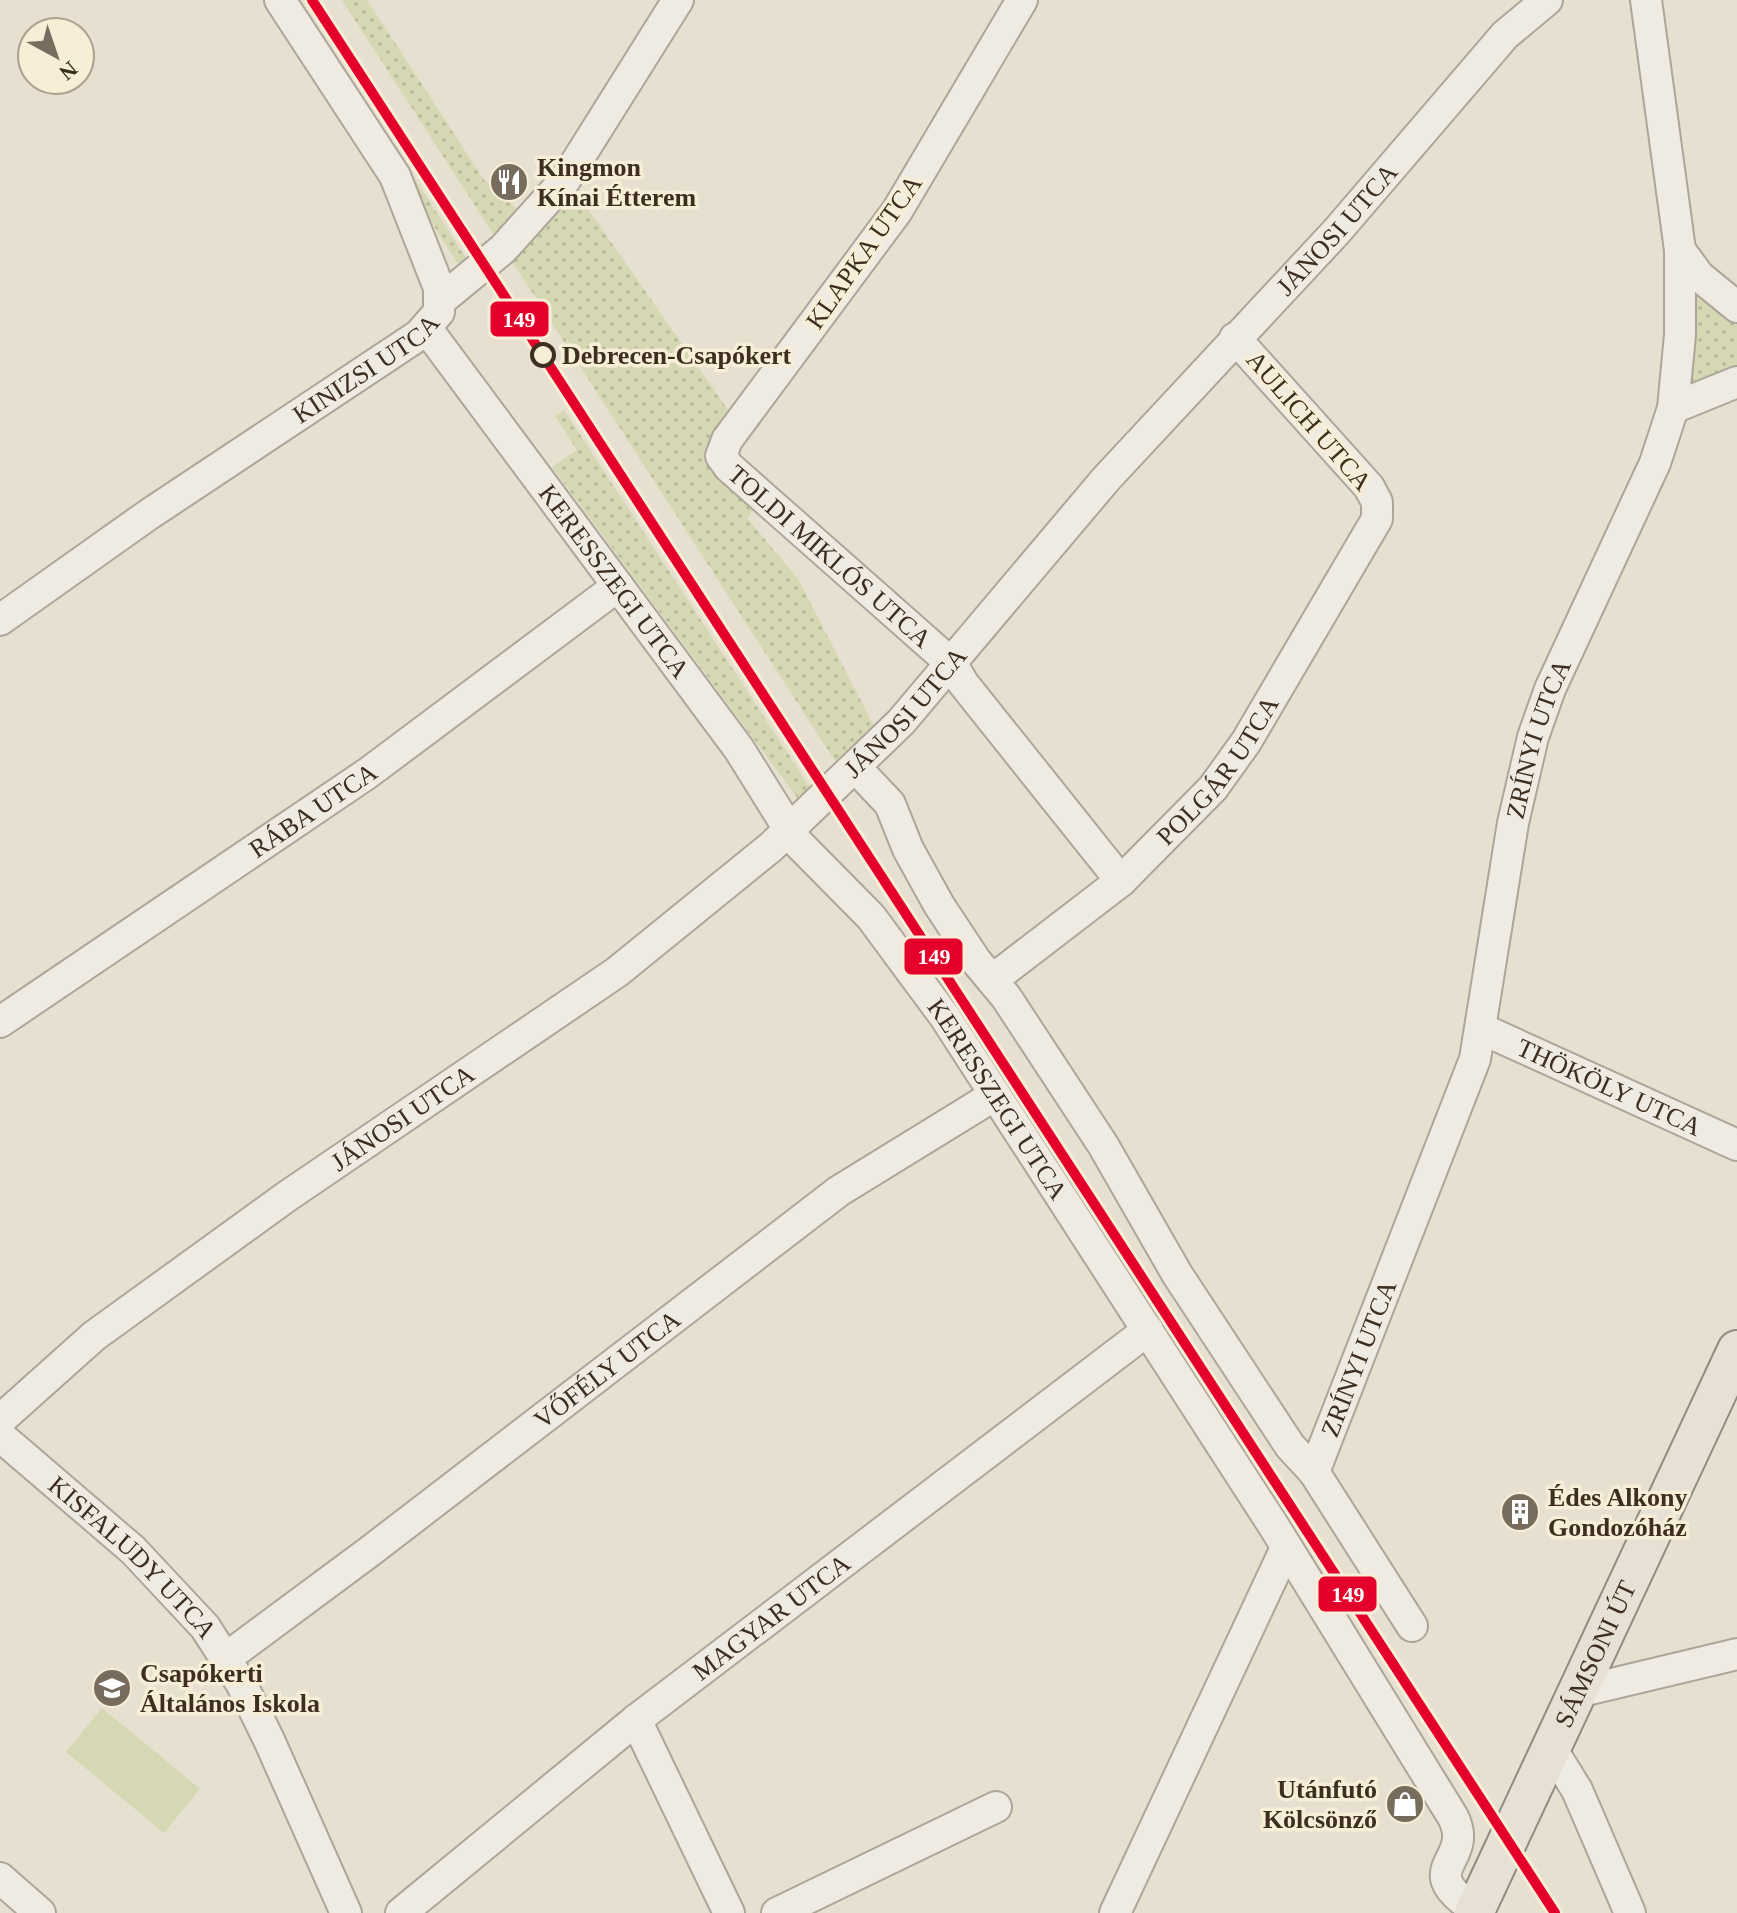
<svg xmlns="http://www.w3.org/2000/svg" width="1737" height="1913" viewBox="0 0 1737 1913" font-family="'Times New Roman',serif">
  <style>
    .grass { fill: url(#grass-dots) }
    .pitch { fill: #d6d7b3 }
    .lines { fill: none; stroke-linecap: round; stroke-linejoin: round }
    .minor-casing { stroke: #ada599; stroke-width: 34 }
    .major-casing { stroke: #928b80; stroke-width: 42 }
    .minor { stroke: #efebe3; stroke-width: 30 }
    .major { stroke: #e6e1d4; stroke-width: 38 }
    .rail-1-casing { stroke: #f7eed8; stroke-width: 16 }
    .rail-1 { stroke: #e4002b; stroke-width: 10 }
    .stop-dot { fill: #f7eed8; stroke: #3d2e20; stroke-width: 4 }
    .labels { text-anchor: middle; dominant-baseline: central; stroke-width: 7; stroke-linejoin: round; paint-order: stroke }
    .poi-label { font-size: 26px; font-weight: bold; fill: #3d2e20; stroke: #f7eed8; text-anchor: start }
    .street-label { font-size: 26px; fill: #3d2e20; stroke: #f7eed8 }
    .stop-label { font-size: 26px; font-weight: bold; fill: #3d2e20; stroke: #f7eed8; text-anchor: start }
    .line-badge { stroke: #f7eed8; stroke-width: 3 }
    .badge-label { font-size: 22px; text-anchor: middle; font-weight: bold; fill: #fff }
  </style>
  <defs>
    <pattern id="grass-dots" width="8" height="8" patternUnits="userSpaceOnUse" patternTransform="scale(2)"><rect width="8" height="8" fill="#d6d7b3"/><path d="M2 2h.1M6 6h.1" fill="none" stroke="#b9b99a" stroke-width="1.8" stroke-linecap="round"/></pattern>
  </defs>
  <rect width="100%" height="100%" fill="#e7e0d1"/>
  <!-- grass -->
  <g class="grass">
    <polygon points="289,0 300,0 466,258 458,264"/>
    <polygon points="342,0 367,0 484,180 521,212 510,227 494,235"/>
    <polygon points="576,192 735,420 718,443 759,503 747,518 798,579 877,732 839,767 510,258"/>
    <polygon points="1697,291 1737,313 1737,378 1697,384 1689,381 1691,295"/>
    <polygon points="564,410 811,789 799,800 552,467 577,450 555,416"/>
  </g>
  <!-- pitch -->
  <polygon class="pitch" points="102,1708 200,1789 164,1833 66,1752"/>
  <g class="lines">
    <defs>
      <g id="minor">
        <path id="s1" d="M1022 0 897 211 727 440 721 456 729 467 952 664 963 683 1121 881"/>
        <polyline points="1680,250 1699,276 1737,307"/>
        <polyline points="441,300 503,249 565,180 678,0"/>
        <path id="s2" d="M427 329 739 749 797 842 871 917 945 1017 1275 1528 1453 1817C1476 1863 1410 1867 1476 1910"/>
        <polyline points="1673,408 1737,382"/>
        <path id="s3" d="M0 620 148 515 419 335 439 312V288L395 176 280 0"/>
        <polyline points="855,767 890,804 908,849 939,905 976,961 1006,997 1103,1145 1177,1274 1290,1446 1314,1472 1412,1626"/>
        <path id="s4" d="M992 980 1121 881 1213 788 1246 742 1377 519V502L1369 487 1235 338"/>
        <path id="s5" d="M0 1022 368 773 618 586"/>
        <path id="s6" d="M1482 1029 1737 1145"/>
        <path id="s7" d="M0 1420 94 1336 286 1197 617 972 771 847 901 722 1106 479 1337 231 1505 35 1547 0"/>
        <path id="s8" d="M0 1436 133 1550 205 1627 241 1683 269 1740 346 1913"/>
        <path id="s9" d="M1314 1472 1475 1059 1513 823 1533 737 1550 689 1655 463 1673 408 1680 335V250L1646 0"/>
        <path id="s10" d="M226 1658 369 1552 839 1191 995 1095"/>
        <polyline points="1578,1692 1737,1654"/>
        <polyline points="636,1720 729,1913"/>
        <polyline points="1551,1748 1577,1790 1630,1913"/>
        <polyline points="0,1878 40,1913"/>
        <path id="s11" d="M401 1913 636 1720 1148 1330"/>
        <polyline points="777,1913 996,1807"/>
        <polyline points="1115,1913 1286,1548"/>
      </g>
      <g id="major">
        <path id="s12" d="M1474 1913 1737 1350"/>
      </g>
    </defs>
    <!-- minor casing -->
    <use href="#minor" class="minor-casing"/>
    <!-- major casing -->
    <use href="#major" class="major-casing"/>
    <!-- minor -->
    <use href="#minor" class="minor"/>
    <!-- major -->
    <use href="#major" class="major"/>
    <defs>
      <polyline id="rail-1" points="312,0 1555,1913"/>
    </defs>
    <!-- rail-1 casing -->
    <use href="#rail-1" class="rail-1-casing"/>
    <!-- rail-1 -->
    <use href="#rail-1" class="rail-1"/>
  </g>
  <!-- icons -->
  <defs>
    <symbol id="restaurant-disc" viewBox="-11 -11 22 22"><circle r="9.5" fill="#786c5e" stroke="#f7eed8"/><path d="M-5-6h1v4h1v-4h1v4h1v-4h1v5L-1.5 .5V6h-2V.5L-5-1ZM5-6V6H3V1.5H1.5Q1.5-4 5-6Z" fill="#fff"/></symbol>
    <symbol id="building-disc" viewBox="-11 -11 22 22"><circle r="9.5" fill="#786c5e" stroke="#f7eed8"/><path d="M-4-6H4V6H1V3H-1V6H-4ZM-2.5-4.3h1.7v1.8h-1.7ZM.8-4.3h1.7v1.8H.8ZM-2.5-1h1.7V.8h-1.7ZM.8-1h1.7V.8H.8Z" fill="#fff"/></symbol>
    <symbol id="school-disc" viewBox="-11 -11 22 22"><circle r="9.5" fill="#786c5e" stroke="#f7eed8"/><path d="M0-5L7-2L0 1L-7-2ZM-4 1L0 2.5L4 1V4Q0 6-4 4Z" fill="#fff"/></symbol>
    <symbol id="shop-disc" viewBox="-11 -11 22 22"><circle r="9.5" fill="#786c5e" stroke="#f7eed8"/><path d="M-5-2.5h2.3a2.7 3.5 0 0 1 5.4 0H5L5.5 6h-11ZM-1.5-2.5h3a1.5 2.3 0 0 0-3 0Z" fill="#fff"/></symbol>
  </defs>
  <g fill-rule="evenodd">
    <use href="#restaurant-disc" x="487" y="160" width="44" height="44"/>
    <use href="#building-disc" x="1498" y="1490" width="44" height="44"/>
    <use href="#school-disc" x="90" y="1666" width="44" height="44"/>
    <use href="#shop-disc" x="1383" y="1782" width="44" height="44"/>
  </g>
  <!-- markers -->
  <circle class="stop-dot" cx="543" cy="355" r="11"/>
  <g class="labels">
    <!-- poi labels -->
    <g class="poi-label">
      <text x="537" y="167">Kingmon<tspan x="537" dy="30">Kínai Étterem</tspan></text>
      <text x="1548" y="1497">Édes Alkony<tspan x="1548" dy="30">Gondozóház</tspan></text>
      <text x="140" y="1673">Csapókerti<tspan x="140" dy="30">Általános Iskola</tspan></text>
      <text x="1377" y="1789" text-anchor="end">Utánfutó<tspan x="1377" dy="30">Kölcsönző</tspan></text>
    </g>
    <!-- street labels -->
    <g class="street-label">
      <text stroke="none"><textPath href="#s7" startOffset="1800">JÁNOSI UTCA</textPath></text>
      <text transform="translate(864 252) rotate(-55)">KLAPKA UTCA</text>
      <text stroke="none"><textPath href="#s3" startOffset="444">KINIZSI UTCA</textPath></text>
      <text transform="translate(1309 421) rotate(49)">AULICH UTCA</text>
      <text stroke="none"><textPath href="#s1" startOffset="696">TOLDI MIKLÓS UTCA</textPath></text>
      <text stroke="none"><textPath href="#s2" startOffset="314">KERESSZEGI UTCA</textPath></text>
      <text stroke="none"><textPath href="#s7" startOffset="1152">JÁNOSI UTCA</textPath></text>
      <text stroke="none"><textPath href="#s9" startOffset="770">ZRÍNYI UTCA</textPath></text>
      <text stroke="none"><textPath href="#s4" startOffset="310">POLGÁR UTCA</textPath></text>
      <text stroke="none"><textPath href="#s5" startOffset="378">RÁBA UTCA</textPath></text>
      <text stroke="none"><textPath href="#s6" startOffset="140">THÖKÖLY UTCA</textPath></text>
      <text stroke="none"><textPath href="#s2" startOffset="960">KERESSZEGI UTCA</textPath></text>
      <text stroke="none"><textPath href="#s7" startOffset="504">JÁNOSI UTCA</textPath></text>
      <text stroke="none"><textPath href="#s9" startOffset="122">ZRÍNYI UTCA</textPath></text>
      <text stroke="none"><textPath href="#s10" startOffset="478">VŐFÉLY UTCA</textPath></text>
      <text stroke="none"><textPath href="#s8" startOffset="180">KISFALUDY UTCA</textPath></text>
      <text stroke="none"><textPath href="#s11" startOffset="474">MAGYAR UTCA</textPath></text>
      <text stroke="none"><textPath href="#s12" startOffset="286">SÁMSONI ÚT</textPath></text>
    </g>
    <!-- stop labels -->
    <g class="stop-label">
      <text x="562" y="355">Debrecen-Csapókert</text>
    </g>
  </g>
  <g class="line-badge">
    <rect x="489" y="300" width="61" height="38" rx="8" fill="#e4002b"/>
    <rect x="903" y="937" width="61" height="39" rx="8" fill="#e4002b"/>
    <rect x="1317" y="1575" width="61" height="38" rx="8" fill="#e4002b"/>
  </g>
  <g class="badge-label">
    <text x="519" y="327">149</text>
    <text x="934" y="964">149</text>
    <text x="1348" y="1602">149</text>
  </g>
  <!-- north arrow -->
  <g transform="translate(56 56) rotate(140)"><circle r="38" fill="#f7eed8" stroke="#ada18e" stroke-width="2"/>
  <path d="M0-6L14 30L0 20L-14 30Z" fill="#786c5e"/>
  <text y="-12" font-size="22" font-weight="bold" text-anchor="middle" fill="#3d2e20">N</text>
  </g>
</svg>
